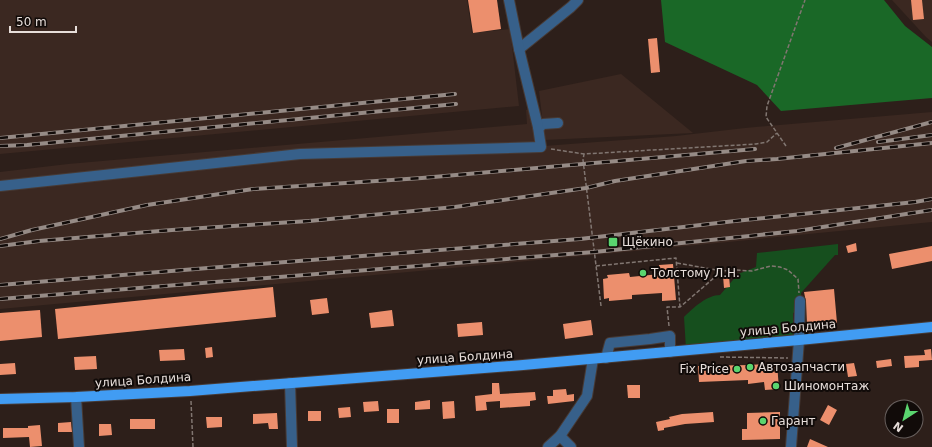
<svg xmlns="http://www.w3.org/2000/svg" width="932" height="447" viewBox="0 0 932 447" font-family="'DejaVu Sans',sans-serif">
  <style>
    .built { fill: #3b2821 }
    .green { fill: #164f1e }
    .forest { fill: #1a6827 }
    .building { fill: #ec8f6d }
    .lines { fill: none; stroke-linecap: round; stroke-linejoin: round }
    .minor-casing { stroke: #473a35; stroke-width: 12 }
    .major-casing { stroke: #473a35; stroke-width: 12 }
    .path { stroke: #817671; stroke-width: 1.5; stroke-dasharray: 4 2; stroke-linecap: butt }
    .minor { stroke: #37608a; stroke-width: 10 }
    .major { stroke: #419cf3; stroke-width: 10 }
    .rail-casing { stroke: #968b86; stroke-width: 4 }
    .rail { stroke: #110b09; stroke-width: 2.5; stroke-dasharray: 8; stroke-linecap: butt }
    .poi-dot { fill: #5ad56f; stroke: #110b09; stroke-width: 1.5 }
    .labels { text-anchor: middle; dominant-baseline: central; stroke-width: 4; stroke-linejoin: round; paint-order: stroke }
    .poi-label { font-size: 12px; fill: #e7deda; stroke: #110b09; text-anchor: start }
    .street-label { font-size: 12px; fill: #e7deda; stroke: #110b09 }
  </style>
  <rect width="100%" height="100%" fill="#2d1f1a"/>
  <!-- built -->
  <g class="built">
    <polygon points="0,0 467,0 472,33 510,29 519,106 0,154"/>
    <polygon points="892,0 932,0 932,42 926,37"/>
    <polygon points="621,74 693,133 544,140 543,124 539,91"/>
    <polygon points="538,106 544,146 676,136 745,128 932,112 932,222 594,255 0,309 0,172 68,164 527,124 526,110"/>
  </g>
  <!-- green -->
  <path class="green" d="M838 244V255H835L801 293 803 310 793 313V338L686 349 684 317C693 308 707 295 720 295L738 274 756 267 757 253Z"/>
  <!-- forest -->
  <polygon class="forest" points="661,0 884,0 905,26 932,47 932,98 781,111 757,85 665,42"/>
  <!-- building -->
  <g class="building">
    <polygon points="468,0 497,0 501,29 473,33"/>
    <polygon points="911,0 922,0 924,19 913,20"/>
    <polygon points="657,38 660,72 651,73 648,39"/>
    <polygon points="856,243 857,251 848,253 846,246"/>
    <polygon points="932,246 932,261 892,269 889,254"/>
    <polygon points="673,264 676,300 662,301 662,293 632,295 632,299 609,301 609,298 604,299 603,279 608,278 607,275 629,273 630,277 660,274 659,265"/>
    <polygon points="723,276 729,276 730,287 724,288"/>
    <polygon points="273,287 276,317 58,339 55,309"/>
    <polygon points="834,289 837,323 807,325 806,301 805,297 804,292"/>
    <polygon points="327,298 329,313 312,315 310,300"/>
    <polygon points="40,310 42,337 0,341 0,313"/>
    <polygon points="392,310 394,326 371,328 369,313"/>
    <polygon points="591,320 593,335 565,339 563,324"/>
    <polygon points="482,322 483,335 458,337 457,324"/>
    <polygon points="212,347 213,357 206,358 205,348"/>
    <polygon points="184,349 185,360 160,361 159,350"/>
    <polygon points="931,349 932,360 919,361 919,367 905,368 904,356 925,355 924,350"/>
    <polygon points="96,356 97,369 75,370 74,357"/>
    <polygon points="891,359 892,366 877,368 876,361"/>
    <polygon points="15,363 16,374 0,375 0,364"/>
    <polygon points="777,363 779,389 765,390 764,382 748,384 748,380 699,382 698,366 750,365"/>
    <polygon points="854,363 857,376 848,377 846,364"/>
    <polygon points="492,383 499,383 500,394 535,392 536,400 530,401 530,406 500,408 500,401 486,402 487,410 476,411 475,396 492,394"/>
    <polygon points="627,385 640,385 640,398 628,398"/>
    <polygon points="566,389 567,395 574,394 574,401 548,404 547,396 553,396 553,390"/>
    <polygon points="430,400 430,409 415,410 415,402"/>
    <polygon points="378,401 379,411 364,412 363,402"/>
    <polygon points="454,401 455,418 443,419 442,402"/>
    <polygon points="828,405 837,410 829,425 820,420"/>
    <polygon points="350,407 351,417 339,418 338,408"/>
    <rect x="387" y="409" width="12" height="14"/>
    <rect x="308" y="411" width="13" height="10"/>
    <polygon points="713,412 714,422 685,424 664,428 664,430 658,431 656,422 670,419 669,417 682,414"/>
    <polygon points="780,412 780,439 742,440 742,429 747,429 747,413"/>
    <polygon points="277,413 278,429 269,429 268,423 253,424 253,414"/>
    <polygon points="206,417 222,417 222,427 207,428"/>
    <rect x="130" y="419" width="25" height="10"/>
    <polygon points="71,422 72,432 58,432 58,423"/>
    <polygon points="99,424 111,424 112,435 99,436"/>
    <polygon points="40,425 42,446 30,447 29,437 3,438 3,428 28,428 28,426"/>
    <polygon points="810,439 828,447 807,447"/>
  </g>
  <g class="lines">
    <defs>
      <g id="minor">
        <polyline points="519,49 571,7 578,0"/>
        <polyline points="538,127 541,126 543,124 558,123"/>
        <polyline points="0,186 300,154 541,147 538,127 519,49 509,0"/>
        <polyline points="606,358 610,343 650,339 670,336 670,352"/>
        <polyline points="290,383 292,447"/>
        <polyline points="76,397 79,447"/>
        <polyline points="560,436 571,447"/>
        <polyline points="548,447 560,436 587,396 593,359"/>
        <polyline points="791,447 799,340 800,301"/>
      </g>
      <polyline id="major" points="0,399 76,397 190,391 523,365 799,340 932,327"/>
    </defs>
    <!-- minor casing -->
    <use href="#minor" class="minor-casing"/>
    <!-- major casing -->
    <use href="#major" class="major-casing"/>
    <!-- path -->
    <g class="path">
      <polyline points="786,146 766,117 767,106 805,0"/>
      <polyline points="551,149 584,154"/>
      <polyline points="677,263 722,271"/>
      <polyline points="596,266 676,258 680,307"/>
      <polyline points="601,306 583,160 584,154 756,144 767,142 777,133"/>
      <polyline points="669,326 667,307 680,307 722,271 736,270 752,271 771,266 780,267 788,270 798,279 799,293"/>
      <polyline points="720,357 788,358"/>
      <polyline points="191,401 193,447"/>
    </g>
    <!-- minor -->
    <use href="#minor" class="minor"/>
    <!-- major -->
    <use href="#major" class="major"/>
    <defs>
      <g id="rail">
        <polyline points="0,138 455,94"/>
        <polyline points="878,142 932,135"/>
        <polyline points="0,146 27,145 456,104"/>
        <polyline points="836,148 932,122"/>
        <polyline points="0,239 32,230 147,205 253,189 422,178 755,149"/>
        <polyline points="0,246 39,241 172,230 309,221 455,207 586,188 615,181 746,161 777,159 932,143"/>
        <polyline points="0,285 208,268 580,239 735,221 915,202 932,199"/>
        <polyline points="0,299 594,252 797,231 932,210"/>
      </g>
    </defs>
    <!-- rail casing -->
    <use href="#rail" class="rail-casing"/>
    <!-- rail -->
    <use href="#rail" class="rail"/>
  </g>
  <!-- markers -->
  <g class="poi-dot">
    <rect x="608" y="237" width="10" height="10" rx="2"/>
    <circle cx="643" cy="273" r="4"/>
    <circle cx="750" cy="367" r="4"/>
    <circle cx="737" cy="369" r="4"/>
    <circle cx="776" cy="386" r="4"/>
    <circle cx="763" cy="421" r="4"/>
  </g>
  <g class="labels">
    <!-- poi labels -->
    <g class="poi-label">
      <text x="622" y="242">Щёкино</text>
      <text x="651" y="273">Толстому Л.Н.</text>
      <text x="758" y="367">Автозапчасти</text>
      <text x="729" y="369" text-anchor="end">Fix Price</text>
      <text x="784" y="386">Шиномонтаж</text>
      <text x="771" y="421">Гарант</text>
    </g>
    <!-- street labels -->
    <g class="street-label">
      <text transform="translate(788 328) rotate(-5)">улица Болдина</text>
      <text transform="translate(465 357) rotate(-4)">улица Болдина</text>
      <text transform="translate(143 380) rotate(-4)">улица Болдина</text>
    </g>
  </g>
  <!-- north arrow -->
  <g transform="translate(904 419) rotate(216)"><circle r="19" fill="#110b09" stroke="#675f5d"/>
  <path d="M0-3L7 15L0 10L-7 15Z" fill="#5ad56f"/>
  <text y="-6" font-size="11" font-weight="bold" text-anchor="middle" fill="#e7deda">N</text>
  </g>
  <!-- scale -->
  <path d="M10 26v6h66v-6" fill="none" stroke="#e7deda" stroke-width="2"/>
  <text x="16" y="26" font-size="12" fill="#e7deda" stroke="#110b09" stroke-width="3" paint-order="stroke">50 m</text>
</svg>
